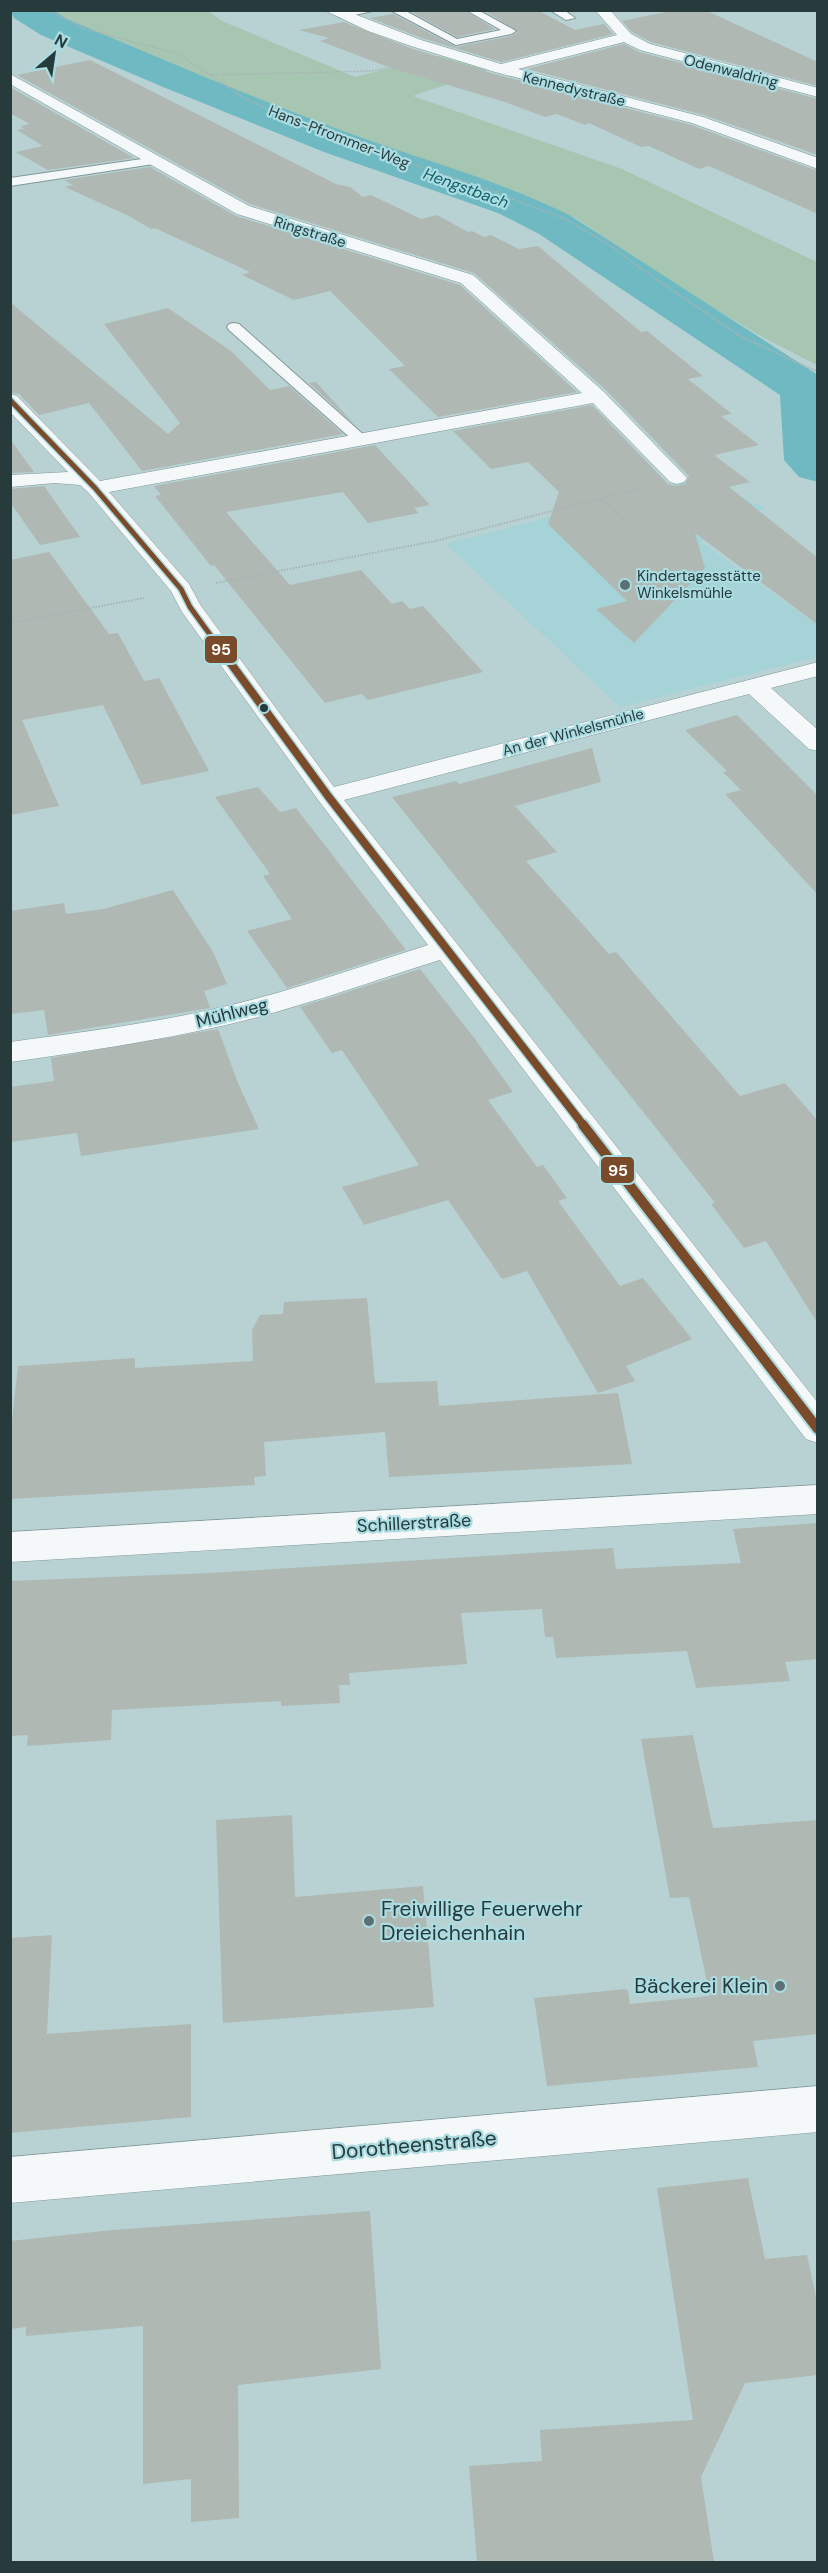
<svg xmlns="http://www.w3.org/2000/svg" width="828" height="2573" viewBox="0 0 828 2573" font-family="'DM Sans',sans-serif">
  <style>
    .built { fill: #a6d3d7 }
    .green { fill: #a6c6b2 }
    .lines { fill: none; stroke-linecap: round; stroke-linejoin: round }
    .river { fill: #6fbac2; fill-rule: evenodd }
    .building { fill: #afb8b2 }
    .lane-casing { stroke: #839799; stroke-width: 2 }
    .street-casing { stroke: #839799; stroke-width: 1 }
    .secondary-casing { stroke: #839799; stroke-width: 1 }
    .path-far1 { stroke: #a8b3b3; stroke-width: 1.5; stroke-dasharray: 1.5 1.5; stroke-linecap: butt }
    .path { stroke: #a8b3b3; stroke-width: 2; stroke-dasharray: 1.5 1.5; stroke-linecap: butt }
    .lane { fill: #f4f8f9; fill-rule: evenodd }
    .street { fill: #f4f8f9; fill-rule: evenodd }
    .secondary { fill: #f4f8f9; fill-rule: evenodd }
    .bus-1-far2-casing { stroke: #abdce1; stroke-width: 8 }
    .bus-1-far1-casing { stroke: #abdce1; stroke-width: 11 }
    .bus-1-casing { stroke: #abdce1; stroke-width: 14 }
    .bus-1-far2 { stroke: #7a4b2a; stroke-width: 5 }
    .bus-1-far1 { stroke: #7a4b2a; stroke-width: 8 }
    .bus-1 { stroke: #7a4b2a; stroke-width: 10 }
    .poi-dot { fill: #5a7072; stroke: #abdce1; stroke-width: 2 }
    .bus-dot { fill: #273b3d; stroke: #abdce1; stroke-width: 2 }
    .labels { text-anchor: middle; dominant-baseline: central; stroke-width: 4.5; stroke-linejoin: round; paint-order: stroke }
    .far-street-label { font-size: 15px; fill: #273b3d; stroke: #abdce1 }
    .far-poi-label { font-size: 15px; fill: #273b3d; stroke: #abdce1; text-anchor: start }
    .far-water-label { font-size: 16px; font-style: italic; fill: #106169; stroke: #abdce1 }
    .street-label { font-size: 18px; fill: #273b3d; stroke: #abdce1 }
    .near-poi-label { font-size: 21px; fill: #273b3d; stroke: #abdce1; text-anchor: start }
    .near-street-label { font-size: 21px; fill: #273b3d; stroke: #abdce1 }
    .line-badge { stroke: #abdce1; stroke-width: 2 }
    .badge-label { font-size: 16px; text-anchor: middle; font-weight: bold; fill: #fff }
  </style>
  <rect width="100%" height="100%" fill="#b8d2d4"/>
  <!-- built -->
  <polygon class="built" points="698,478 765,508 749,519 700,541 817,625 817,657 620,707 446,544"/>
  <!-- green -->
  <polygon class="green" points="15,11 208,11 222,21 355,77 438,56 488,70 413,96 622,169 817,262 817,365 762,337 667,280 576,218 518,196 416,164 265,105 248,113 55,34"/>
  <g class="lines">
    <!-- river -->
    <path class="river" d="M10 10H53L67 19C162 59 257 100 354 135 426 161 501 181 571 216L818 375V482L799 477 784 460 780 395 539 234 498 213 324 152 163 87 41 35 14 18Z"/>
  </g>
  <!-- building -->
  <g class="building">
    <polygon points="413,10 464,10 495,29 457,37 410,11"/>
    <polygon points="484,10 537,10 575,30 604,24 613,34 501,62 422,38 370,18 393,14 456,47 511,36 518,32"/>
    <polygon points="676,10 705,10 818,62 818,86 651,42 632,32 622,21"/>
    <polygon points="344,22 410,48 494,74 691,125 818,171 818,214 709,166 699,169 649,146 641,147 589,123 585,125 557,114 545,117 505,102 391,68 320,41 329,38 299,30"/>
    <polygon points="624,44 639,52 818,99 818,155 704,115 527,69"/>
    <polygon points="90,60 336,184 350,187 363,197 371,195 421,219 437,215 468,232 472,231 484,237 491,235 519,249 538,246 641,332 647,331 703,376 688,379 732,414 721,416 759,445 714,455 750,482 729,487 818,558 818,625 695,533 705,568 634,643 596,609 627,601 548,524 559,492 528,462 491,469 453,431 592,405 668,484 676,486 685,484 689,476 606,390 474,273 250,204 17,75"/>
    <polygon points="10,87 134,158 48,170 16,152 43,146 17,130 24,129 21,126 30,124 10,113"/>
    <polygon points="150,167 236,216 460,285 577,392 438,417 389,369 405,366 330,291 294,300 242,275 250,272 155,228 151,229 129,216 65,187 73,185 64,180"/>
    <polygon points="10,302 168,434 180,423 104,324 168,308 231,351 270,390 289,386 343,434 142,471 89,403 39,415 19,394 10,392"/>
    <polygon points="316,382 354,424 309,383"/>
    <polygon points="10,439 34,472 10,473"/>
    <polygon points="375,445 430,505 414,508 419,513 368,523 343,492 226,512 290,585 361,570 392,604 402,601 410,609 423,606 483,672 368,700 362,694 325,703 214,565 211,566 155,496 161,495 154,486"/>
    <polygon points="44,486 80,537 40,545 10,502 10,489"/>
    <polygon points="49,552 109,634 118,633 144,681 159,678 209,771 142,785 103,705 22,720 59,806 10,815 10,560"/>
    <polygon points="737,715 818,796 818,895 725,794 741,790 723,772 727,771 685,730"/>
    <polygon points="592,748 601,782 515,806 557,852 526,861 609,954 616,952 740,1096 785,1083 818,1121 818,1324 766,1241 744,1248 711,1204 715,1203 660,1133 392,797 456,781 459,784"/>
    <polygon points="258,787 280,812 296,808 406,950 287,988 247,931 292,919 263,876 270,874 215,797"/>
    <polygon points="173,890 213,952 227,984 204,991 210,1008 48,1035 44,1010 10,1014 10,911 64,903 66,914 103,909"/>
    <polygon points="420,969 472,1035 513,1092 488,1100 537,1167 543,1165 567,1198 558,1201 620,1286 643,1278 692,1339 626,1366 635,1381 598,1393 527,1271 502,1279 448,1200 364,1225 342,1187 419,1165 342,1050 332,1053 300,1007"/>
    <polygon points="218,1029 238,1083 259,1129 81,1156 77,1133 10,1142 10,1087 54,1081 51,1058"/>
    <polygon points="367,1298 375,1383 437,1381 439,1406 618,1393 632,1464 389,1477 385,1432 264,1442 266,1476 254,1477 255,1485 10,1499 10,1421 12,1421 18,1366 135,1358 135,1368 253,1361 252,1330 260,1315 283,1314 284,1302"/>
    <polygon points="818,1523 818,1659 785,1662 790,1681 696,1688 687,1651 556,1658 553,1637 545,1637 542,1609 461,1613 467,1664 349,1673 350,1685 339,1685 340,1703 281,1706 281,1701 112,1710 111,1740 27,1746 28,1735 10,1736 10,1581 210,1573 613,1548 616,1569 741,1563 733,1529"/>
    <polygon points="693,1735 713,1828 818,1820 818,2034 753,2041 758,2067 547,2086 534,1998 626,1989 628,1991 630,2004 710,1996 689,1897 670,1898 641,1739"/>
    <polygon points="292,1815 295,1897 423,1886 434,2007 223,2023 216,1820"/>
    <polygon points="52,1935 47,2034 191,2024 191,2117 10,2133 10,1938"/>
    <polygon points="748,2178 765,2259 807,2255 818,2306 818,2375 745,2383 701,2477 714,2562 477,2562 469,2466 542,2461 540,2430 693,2420 657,2188"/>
    <polygon points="370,2211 381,2369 238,2385 239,2518 191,2522 191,2479 143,2484 143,2326 26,2336 26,2327 10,2329 10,2241 113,2230"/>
  </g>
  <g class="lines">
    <defs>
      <g id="lane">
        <polygon points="350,10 377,10 341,18 336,15"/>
        <polygon points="390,10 404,10 457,39 501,30 466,10 478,10 516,31 511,34 456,45"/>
        <polygon points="550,10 564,10 575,18 566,20"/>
        <polygon points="156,157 162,161 160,163 10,186 10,178"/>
        <polygon points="234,323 239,324 365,436 367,439 365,442 355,442 229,330 227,327 229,324"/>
      </g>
      <g id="street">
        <polygon points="324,10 344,10 421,40 501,64 617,35 595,10 610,10 631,34 650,44 818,88 818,97 640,50 624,42 518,69 703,117 818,158 818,169 692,123 495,72 411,46 368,31"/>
        <path d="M10 74 249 206 473 275 604 392 687 478 684 482 677 484 670 482 593 403 109 492 189 584 201 606 334 787 818 662V676L771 688 818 730V751L809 749 749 694 344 800 818 1403V1443L806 1439 440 960C369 982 299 1008 226 1025 155 1041 83 1052 10 1062V1042C83 1032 156 1023 227 1006 295 990 362 966 428 945L319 801 182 612 171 591 88 492 80 485 55 483 10 487V475L68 472 10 412V394L17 396 100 481 582 393 461 283 237 214 10 84Z"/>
        <polygon points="818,1485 818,1514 10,1562 10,1532"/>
      </g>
      <polygon id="secondary" points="818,2086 818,2132 10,2203 10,2157"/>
    </defs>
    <!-- lane casing -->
    <use href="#lane" class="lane-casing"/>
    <!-- street casing -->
    <use href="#street" class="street-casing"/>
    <!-- secondary casing -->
    <use href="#secondary" class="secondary-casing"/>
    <!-- path-far1 -->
    <g class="path-far1">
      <polyline points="48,10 85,29 178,54 246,99 338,140 487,189 567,220 608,244 658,281"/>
      <polyline points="210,75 372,71 391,67"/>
    </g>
    <!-- path -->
    <g class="path">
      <polyline points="656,279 740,336 818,372"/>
      <polyline points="599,499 624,518"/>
      <polyline points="216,583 435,541 642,488"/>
      <polyline points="10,623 144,598"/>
    </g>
    <!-- lane -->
    <use href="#lane" class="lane"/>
    <!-- street -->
    <use href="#street" class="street"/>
    <!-- secondary -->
    <use href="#secondary" class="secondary"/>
    <defs>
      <polyline id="bus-1-far2" points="10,400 95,488 181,589 190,607 219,647"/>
      <polyline id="bus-1-far1" points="218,646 328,796 584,1126"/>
      <polyline id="bus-1" points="583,1125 818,1429"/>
    </defs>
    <!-- bus-1-far2 casing -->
    <use href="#bus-1-far2" class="bus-1-far2-casing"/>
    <!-- bus-1-far1 casing -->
    <use href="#bus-1-far1" class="bus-1-far1-casing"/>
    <!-- bus-1 casing -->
    <use href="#bus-1" class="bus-1-casing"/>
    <!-- bus-1-far2 -->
    <use href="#bus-1-far2" class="bus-1-far2"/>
    <!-- bus-1-far1 -->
    <use href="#bus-1-far1" class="bus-1-far1"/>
    <!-- bus-1 -->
    <use href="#bus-1" class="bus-1"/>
  </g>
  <!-- markers -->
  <g class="poi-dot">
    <circle cx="625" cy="585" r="6"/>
    <circle cx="369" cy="1921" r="6"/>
    <circle cx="780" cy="1986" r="6"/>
  </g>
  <circle class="bus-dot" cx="264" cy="708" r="5"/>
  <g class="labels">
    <!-- far-street labels -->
    <g class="far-street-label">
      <text transform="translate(731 71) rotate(14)">Odenwaldring</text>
      <text transform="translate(574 89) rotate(14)">Kennedystraße</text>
      <text transform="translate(339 137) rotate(21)">Hans-Pfrommer-Weg</text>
      <text transform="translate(310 232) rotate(17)">Ringstraße</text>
      <text transform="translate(573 732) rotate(-15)">An der Winkelsmühle</text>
    </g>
    <!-- far-poi labels -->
    <g class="far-poi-label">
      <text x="637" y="576">Kindertagesstätte<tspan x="637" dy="17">Winkelsmühle</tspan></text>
    </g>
    <!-- far-water labels -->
    <g class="far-water-label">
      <text transform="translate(466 188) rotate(20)">Hengstbach</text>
    </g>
    <!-- street labels -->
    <g class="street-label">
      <text transform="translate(232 1013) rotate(-14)">Mühlweg</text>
      <text transform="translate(414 1523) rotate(-3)">Schillerstraße</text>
    </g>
    <!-- near-poi labels -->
    <g class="near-poi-label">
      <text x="381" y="1909">Freiwillige Feuerwehr<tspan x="381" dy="24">Dreieichenhain</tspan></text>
      <text x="768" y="1986" text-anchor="end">Bäckerei Klein</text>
    </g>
    <!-- near-street labels -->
    <g class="near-street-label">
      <text transform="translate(414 2145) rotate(-5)">Dorotheenstraße</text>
    </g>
  </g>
  <g class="line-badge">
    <rect x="204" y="635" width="34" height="29" rx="6" fill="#7a4b2a"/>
    <rect x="600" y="1156" width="35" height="28" rx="6" fill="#7a4b2a"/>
  </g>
  <g class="badge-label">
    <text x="221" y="655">95</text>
    <text x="618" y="1176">95</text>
  </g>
  <!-- border -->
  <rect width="828" height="2573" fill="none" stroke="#273b3d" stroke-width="24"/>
  <!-- north arrow -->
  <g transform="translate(54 54) rotate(29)" stroke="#abdce1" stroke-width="4.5" paint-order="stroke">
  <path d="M0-4.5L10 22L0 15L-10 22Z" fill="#273b3d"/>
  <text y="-9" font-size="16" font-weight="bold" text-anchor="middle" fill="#273b3d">N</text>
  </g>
</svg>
